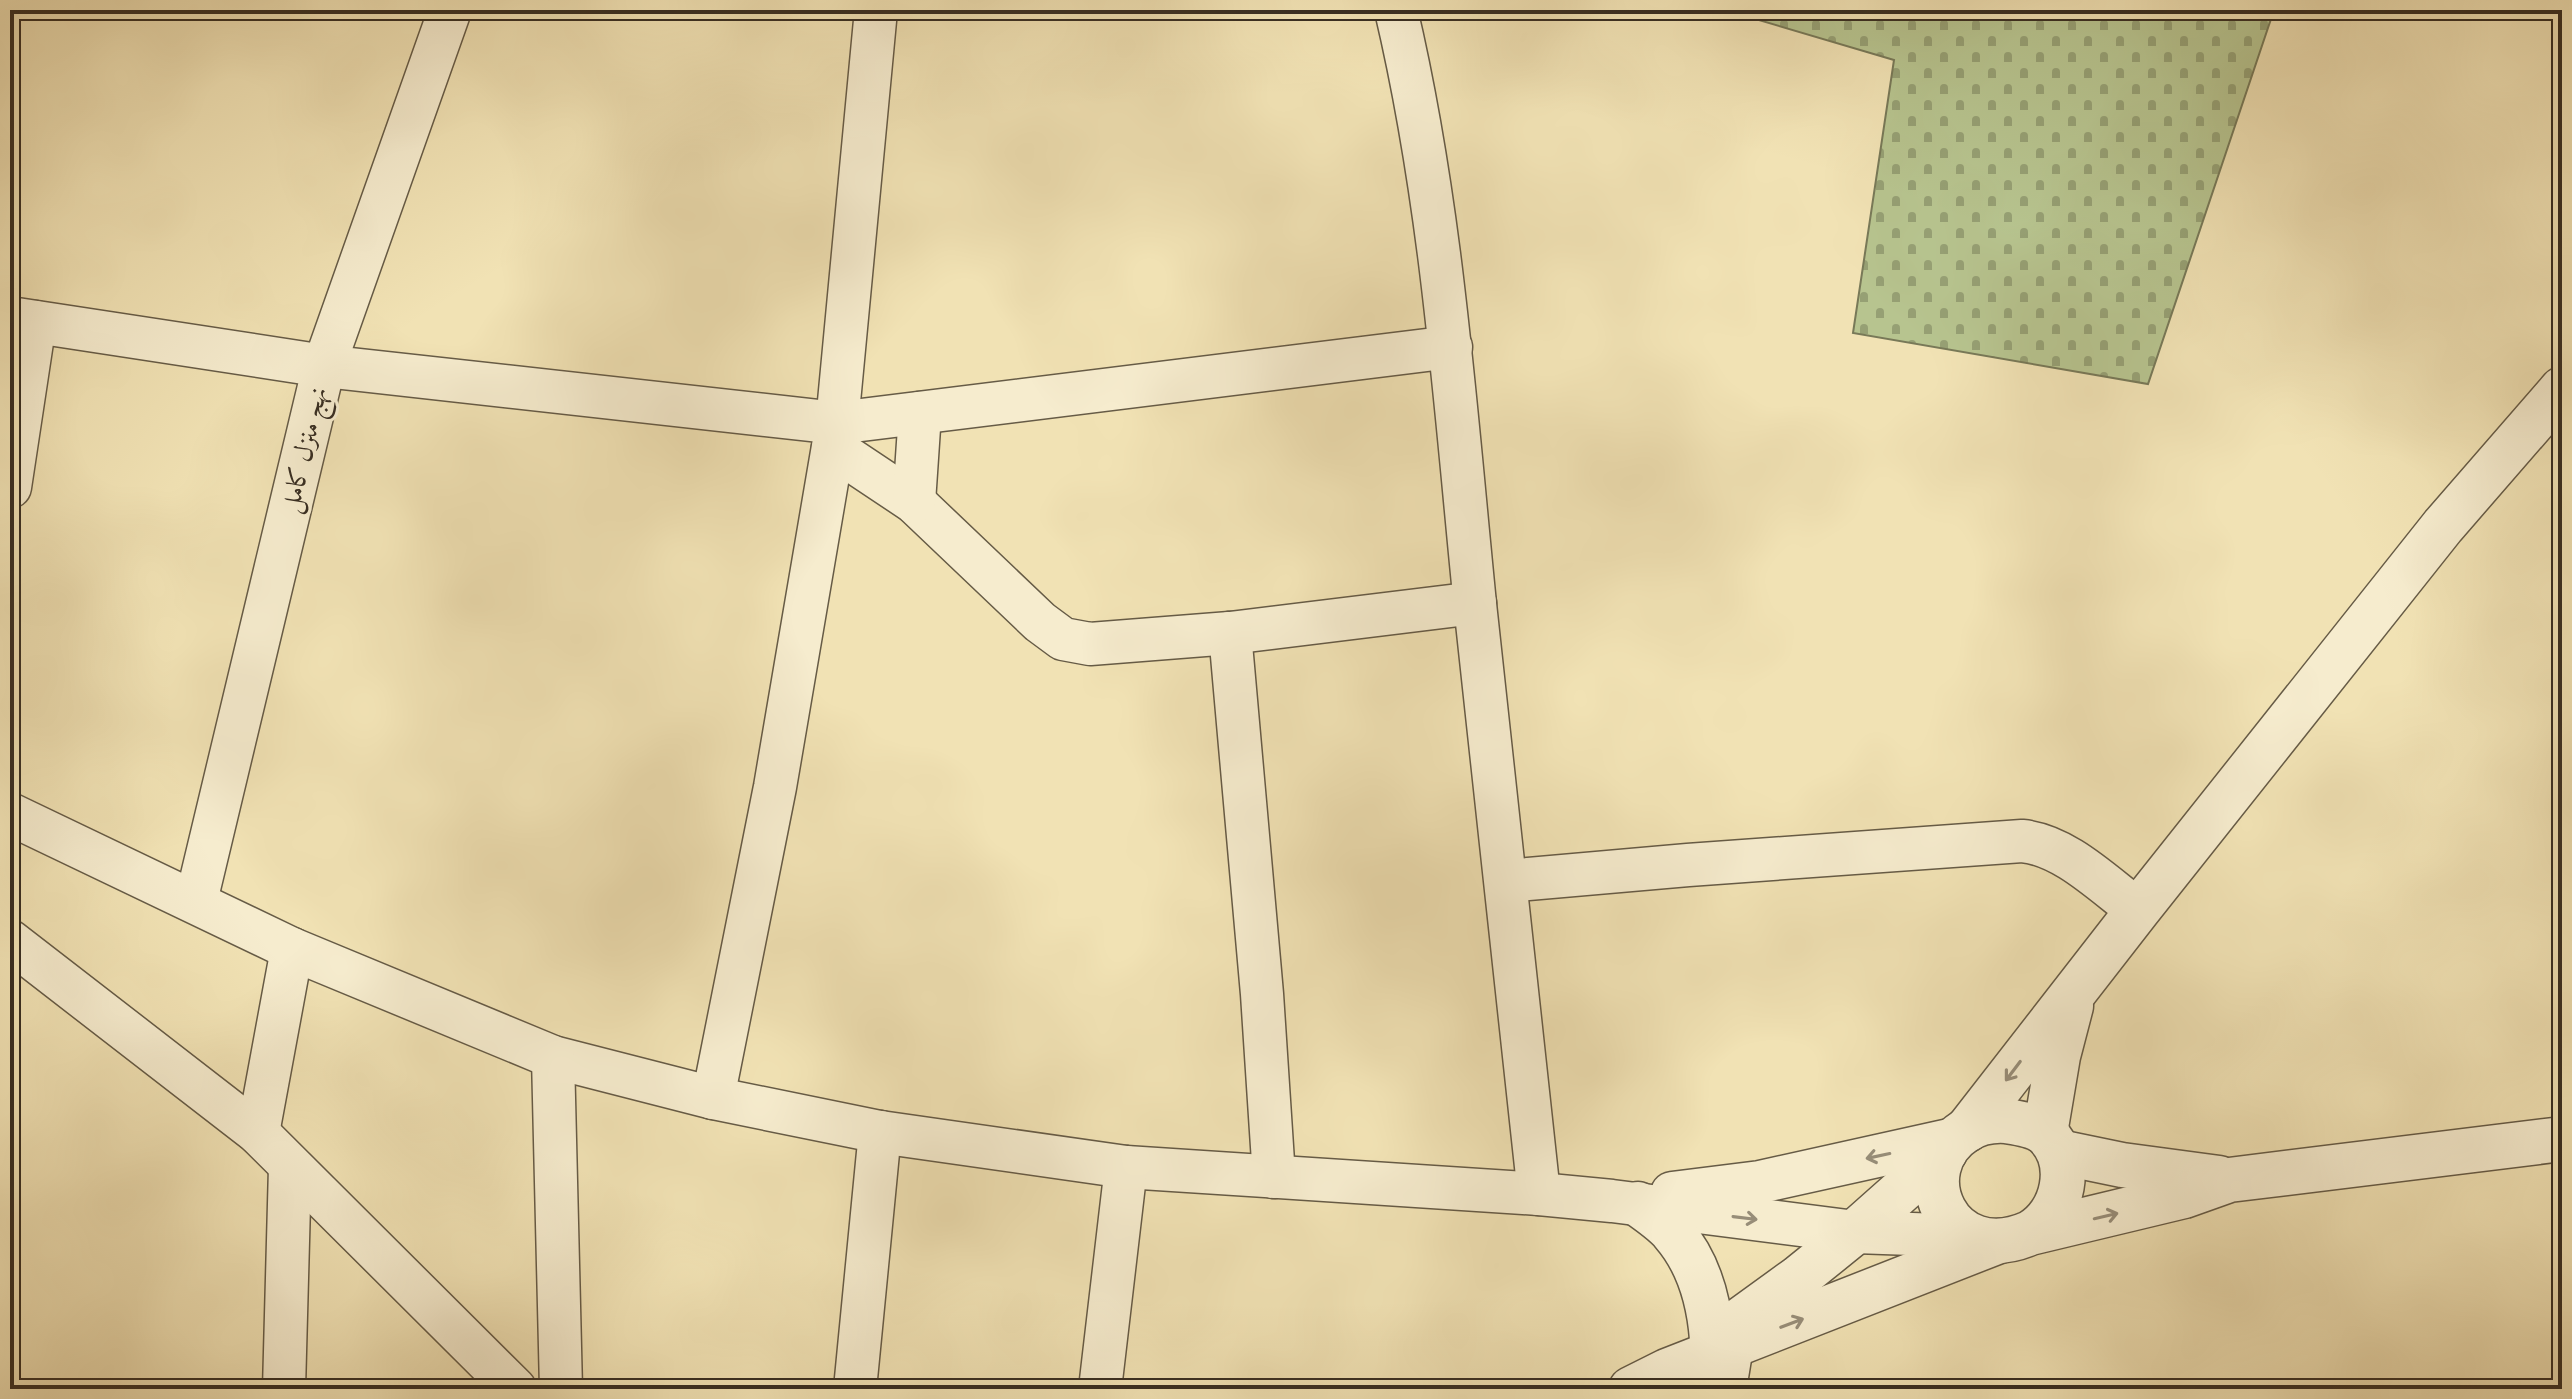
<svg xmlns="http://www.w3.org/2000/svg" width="2572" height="1399" viewBox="0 0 2572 1399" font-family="'IM FELL French Canon',Amiri,serif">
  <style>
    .cemetery { fill: url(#cemetery-stones); stroke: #787958; stroke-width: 2 }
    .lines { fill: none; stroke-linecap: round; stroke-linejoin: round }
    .minor-casing { stroke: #665b46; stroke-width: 45 }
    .tertiary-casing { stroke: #665b46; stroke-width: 47 }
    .minor { stroke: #f6ecce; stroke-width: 42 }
    .tertiary { stroke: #f6ecce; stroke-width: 44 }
    .oneway { stroke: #978d78 }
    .labels { text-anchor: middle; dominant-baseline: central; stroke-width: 6; stroke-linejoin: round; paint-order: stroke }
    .street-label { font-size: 26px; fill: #382e22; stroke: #f6ecce }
  </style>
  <defs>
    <pattern id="cemetery-stones" width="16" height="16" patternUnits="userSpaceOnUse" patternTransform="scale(2)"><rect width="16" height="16" fill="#b7c48f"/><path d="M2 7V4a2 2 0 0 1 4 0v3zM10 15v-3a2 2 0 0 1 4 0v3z" fill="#96a074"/></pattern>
  </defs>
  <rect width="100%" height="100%" fill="#f1e2b4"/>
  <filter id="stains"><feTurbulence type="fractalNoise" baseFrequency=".0025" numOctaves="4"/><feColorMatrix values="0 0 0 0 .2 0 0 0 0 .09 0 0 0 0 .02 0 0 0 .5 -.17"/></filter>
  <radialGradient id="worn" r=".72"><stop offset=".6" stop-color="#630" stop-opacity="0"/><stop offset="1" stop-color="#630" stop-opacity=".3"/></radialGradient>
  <!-- cemetery -->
  <polygon class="cemetery" points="1725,10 2274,10 2148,384 1853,333 1894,60"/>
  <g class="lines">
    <defs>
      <g id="minor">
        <path d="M1396 10C1442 205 1455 405 1475 604 1496 801 1518 997 1539 1194"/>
        <polyline points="10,318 324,366 837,423 1451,347"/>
        <polyline points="833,448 914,502 1040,622 1063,639 1090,644 1230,633 1475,603"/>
        <polyline points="10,487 35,322"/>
        <polyline points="914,502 920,413"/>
        <polyline points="1230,633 1262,994 1274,1177"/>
        <polyline points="10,814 292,949 553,1057 713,1098 880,1132 1126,1167 1539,1194 1612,1201 1855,1232 1969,1236"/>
        <path d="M1506 881 1688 865 2022 841C2065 845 2104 885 2138 910"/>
        <polyline points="196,901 324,366 450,10"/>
        <polyline points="10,941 258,1133 515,1389"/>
        <polyline points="553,1057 561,1389"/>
        <polyline points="713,1098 775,787 837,423 876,10"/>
        <polyline points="258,1133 292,949"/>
        <polyline points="1672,1193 1760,1182 1954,1139"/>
        <polyline points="284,1389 290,1167"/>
        <polyline points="855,1389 880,1132"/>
        <polyline points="1100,1389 1126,1167"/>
        <polyline points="1725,1389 1732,1346 1731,1326"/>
      </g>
      <g id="tertiary">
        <polyline points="1967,1130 2138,910 2443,526 2562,389"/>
        <polyline points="2045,1133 2058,1056 2071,1006"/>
        <polyline points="2059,1152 2122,1165 2219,1178"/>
        <path d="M1638 1204C1650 1213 1664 1222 1673 1233 1699 1263 1709 1300 1712 1339"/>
        <path d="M2030 1233C2064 1214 2075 1162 2046 1134 2036 1125 2019 1123 2006 1121 1991 1120 1977 1123 1965 1131 1905 1170 1948 1269 2030 1233L2184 1196 2229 1180 2562 1139"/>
        <polyline points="1722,1333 1798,1278 1855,1232 1945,1152"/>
        <polyline points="1631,1389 1667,1371 1999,1241"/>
      </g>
    </defs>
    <!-- minor casing -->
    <use href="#minor" class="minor-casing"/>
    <!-- tertiary casing -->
    <use href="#tertiary" class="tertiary-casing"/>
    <!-- minor -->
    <use href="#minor" class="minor"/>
    <!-- tertiary -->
    <use href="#tertiary" class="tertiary"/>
  </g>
  <!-- one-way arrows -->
  <defs><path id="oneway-shaft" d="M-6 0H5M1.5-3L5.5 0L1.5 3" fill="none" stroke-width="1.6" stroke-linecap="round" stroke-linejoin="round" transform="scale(2)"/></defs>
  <g class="oneway">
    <use href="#oneway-shaft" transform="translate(2013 1071) rotate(127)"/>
    <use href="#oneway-shaft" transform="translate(1878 1156) rotate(168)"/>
    <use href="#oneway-shaft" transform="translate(2106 1216) rotate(-13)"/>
    <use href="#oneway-shaft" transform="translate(1745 1218) rotate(7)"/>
    <use href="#oneway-shaft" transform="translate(1792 1323) rotate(-21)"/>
  </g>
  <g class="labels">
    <!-- street labels -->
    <g class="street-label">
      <text transform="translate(304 450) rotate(-77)">نهج منزل كامل</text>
    </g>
  </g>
  <!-- margin -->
  <rect width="2572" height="1399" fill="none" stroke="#f1e2b4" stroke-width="40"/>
  <rect x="12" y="12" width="2548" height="1375" fill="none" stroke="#382e22" stroke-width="4"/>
  <rect x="20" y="20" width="2532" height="1359" fill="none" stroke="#382e22" stroke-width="2"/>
  <rect width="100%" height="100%" filter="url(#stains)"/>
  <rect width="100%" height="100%" fill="url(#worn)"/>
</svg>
